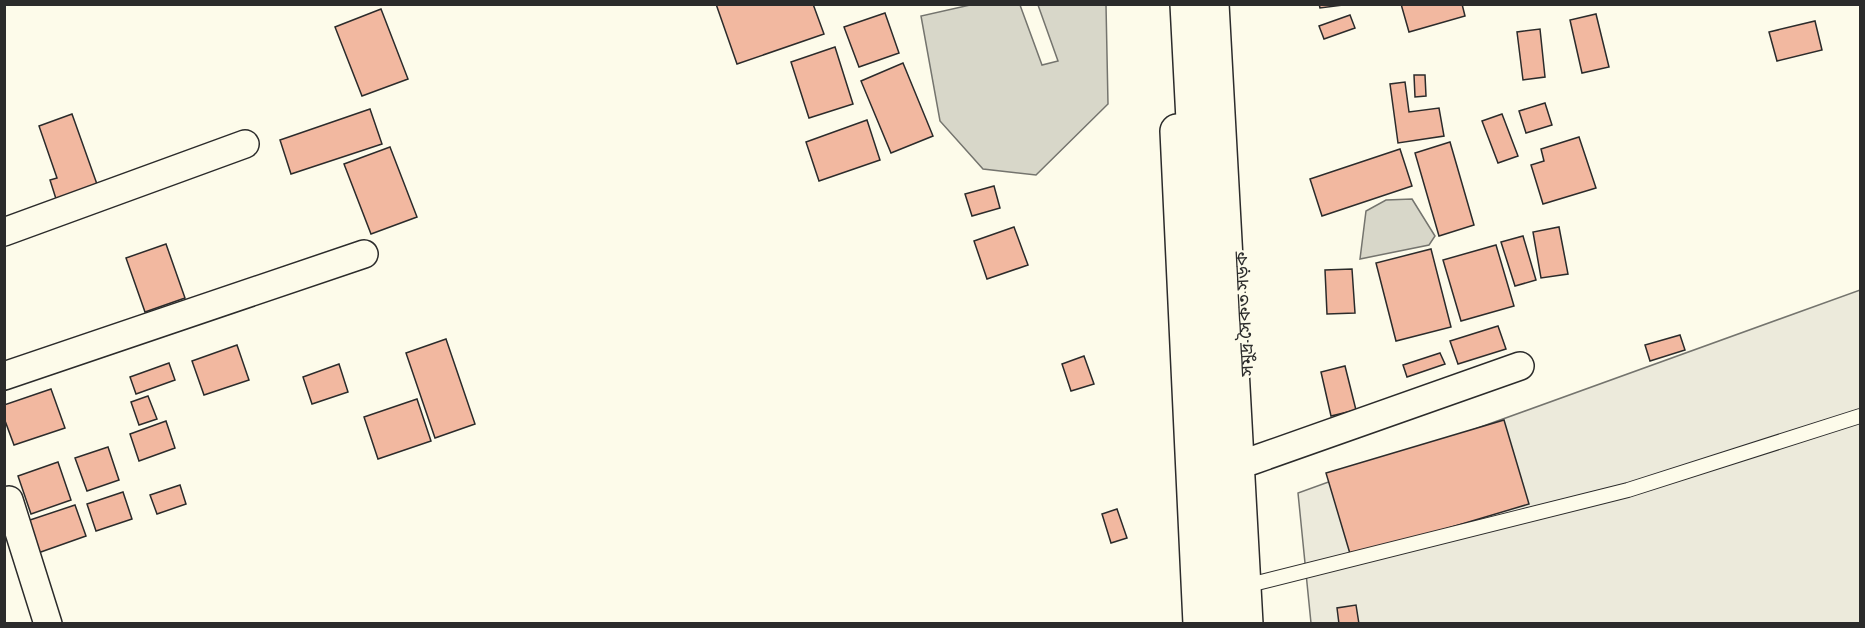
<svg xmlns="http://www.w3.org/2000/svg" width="1865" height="628" viewBox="0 0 1865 628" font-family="'Exo 2','Noto Sans Bengali',sans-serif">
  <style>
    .parking { fill: #eceadb; stroke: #74746e; stroke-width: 1.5 }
    .water { fill: #d8d7c9; stroke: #74746e; stroke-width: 1.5 }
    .building { fill: #f2b8a0; stroke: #2b2b2b; stroke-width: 1.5 }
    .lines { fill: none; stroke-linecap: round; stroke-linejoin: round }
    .lane-casing { stroke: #2b2b2b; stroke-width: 16 }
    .street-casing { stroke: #2b2b2b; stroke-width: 30 }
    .primary-casing { stroke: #2b2b2b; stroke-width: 36 }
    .highway-casing { stroke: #2b2b2b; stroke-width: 36 }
    .lane { stroke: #fdfbea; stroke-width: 14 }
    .street { stroke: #fdfbea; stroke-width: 27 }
    .primary { stroke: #fdfbea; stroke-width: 33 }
    .highway { stroke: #fdfbea; stroke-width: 33 }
    .labels { text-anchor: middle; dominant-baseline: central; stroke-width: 4.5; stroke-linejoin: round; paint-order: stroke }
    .street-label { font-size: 18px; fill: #2b2b2b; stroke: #fdfbea }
  </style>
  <rect width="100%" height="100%" fill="#fdfbea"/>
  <!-- parking -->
  <polygon class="parking" points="1860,290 1860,623 1311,623 1298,493"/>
  <!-- water -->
  <g class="water">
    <polygon points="970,5 1020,5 1042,65 1058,61 1038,5 1106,5 1108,104 1036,175 983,169 940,121 921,16"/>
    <polygon points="1412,199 1435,236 1429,245 1360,259 1366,211 1386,200"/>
  </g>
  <!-- building -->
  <g class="building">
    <polygon points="716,4 813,4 824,34 737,64"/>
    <polygon points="1319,4 1351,4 1320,8"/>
    <polygon points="1401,4 1462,4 1465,16 1409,32"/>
    <polygon points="381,9 408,79 362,96 335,27"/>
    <polygon points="885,13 899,53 859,67 844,27"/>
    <polygon points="1596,14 1609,67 1582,73 1570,20"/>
    <polygon points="1350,15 1355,28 1324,39 1319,26"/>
    <polygon points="1815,21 1822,50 1777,61 1769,32"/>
    <polygon points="1540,29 1545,77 1523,80 1517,32"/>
    <polygon points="835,47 853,104 809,118 791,62"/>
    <polygon points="903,63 933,136 891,153 861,81"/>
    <polygon points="1414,75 1425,75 1426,96 1415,97"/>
    <polygon points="1405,82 1409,112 1439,108 1444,136 1398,143 1390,84"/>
    <polygon points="1545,103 1552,125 1526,133 1519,111"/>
    <polygon points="370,109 382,144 291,174 280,140"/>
    <polygon points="72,114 98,187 57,202 50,180 57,178 39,126"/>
    <polygon points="1502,114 1518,156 1498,163 1482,121"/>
    <polygon points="867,120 880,160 819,181 806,142"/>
    <polygon points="1579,137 1596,188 1543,204 1531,165 1544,161 1541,149"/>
    <polygon points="1450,142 1474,225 1439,236 1415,153"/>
    <polygon points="390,147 417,217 371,234 344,164"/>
    <polygon points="1400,149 1412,186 1322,216 1310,179"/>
    <polygon points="994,186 1000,208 972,216 965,194"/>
    <polygon points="1014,227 1028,265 987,279 974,241"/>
    <polygon points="1559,227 1568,274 1541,278 1533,232"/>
    <polygon points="1523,236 1536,280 1515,286 1501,242"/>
    <polygon points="166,244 185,298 145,312 126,258"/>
    <polygon points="1496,245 1514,306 1461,321 1443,260"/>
    <polygon points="1431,249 1451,327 1396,341 1376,263"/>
    <polygon points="1352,269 1355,313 1327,314 1325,270"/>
    <polygon points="1498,326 1506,349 1458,364 1450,341"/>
    <polygon points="1680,335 1685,350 1650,361 1645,345"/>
    <polygon points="446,339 475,424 435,438 406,353"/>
    <polygon points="237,345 249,380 204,395 192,361"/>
    <polygon points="1440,353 1445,364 1407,377 1403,365"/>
    <polygon points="1084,356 1094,384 1071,391 1062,364"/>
    <polygon points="169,363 175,380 136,394 130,377"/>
    <polygon points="339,364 348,392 312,404 303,377"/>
    <polygon points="1345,366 1356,410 1331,416 1321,372"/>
    <polygon points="51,389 65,428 14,445 4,418 4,405"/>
    <polygon points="148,396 157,419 139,425 131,402"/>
    <polygon points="417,399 431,441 378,459 364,417"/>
    <polygon points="1504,420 1529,504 1351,557 1326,473"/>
    <polygon points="166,421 175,448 139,461 130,434"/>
    <polygon points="108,447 119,480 87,491 75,458"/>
    <polygon points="58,462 71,500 31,514 18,476"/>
    <polygon points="180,485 186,504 157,514 150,495"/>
    <polygon points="123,492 132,519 96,531 87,504"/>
    <polygon points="75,505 86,536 38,553 27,521"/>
    <polygon points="1117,509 1127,538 1111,543 1102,514"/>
    <polygon points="1356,605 1359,624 1339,624 1337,608"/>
  </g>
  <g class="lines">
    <defs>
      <polyline id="lane" points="1257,583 1628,490 1860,416"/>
      <g id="street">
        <polyline points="4,232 245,144"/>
        <polyline points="4,376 364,254"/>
        <polyline points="1251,461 1520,366"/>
        <polyline points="9,500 48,624"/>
      </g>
      <polyline id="primary" points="1177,131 1200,624"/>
      <g id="highway">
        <polyline points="1187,4 1219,624"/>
        <polyline points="1212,4 1246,624"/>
      </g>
    </defs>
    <!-- lane casing -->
    <use href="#lane" class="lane-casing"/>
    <!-- street casing -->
    <use href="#street" class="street-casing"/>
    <!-- primary casing -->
    <use href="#primary" class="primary-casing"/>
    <!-- highway casing -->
    <use href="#highway" class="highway-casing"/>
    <!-- lane -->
    <use href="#lane" class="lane"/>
    <!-- street -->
    <use href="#street" class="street"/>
    <!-- primary -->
    <use href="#primary" class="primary"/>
    <!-- highway -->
    <use href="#highway" class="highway"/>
  </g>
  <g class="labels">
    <!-- street labels -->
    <g class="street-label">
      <text transform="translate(1243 314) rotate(-93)">সমুদ্র সৈকত সড়ক</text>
    </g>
  </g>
  <!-- border -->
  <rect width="1865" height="628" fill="none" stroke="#2b2b2b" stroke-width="12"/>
</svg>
